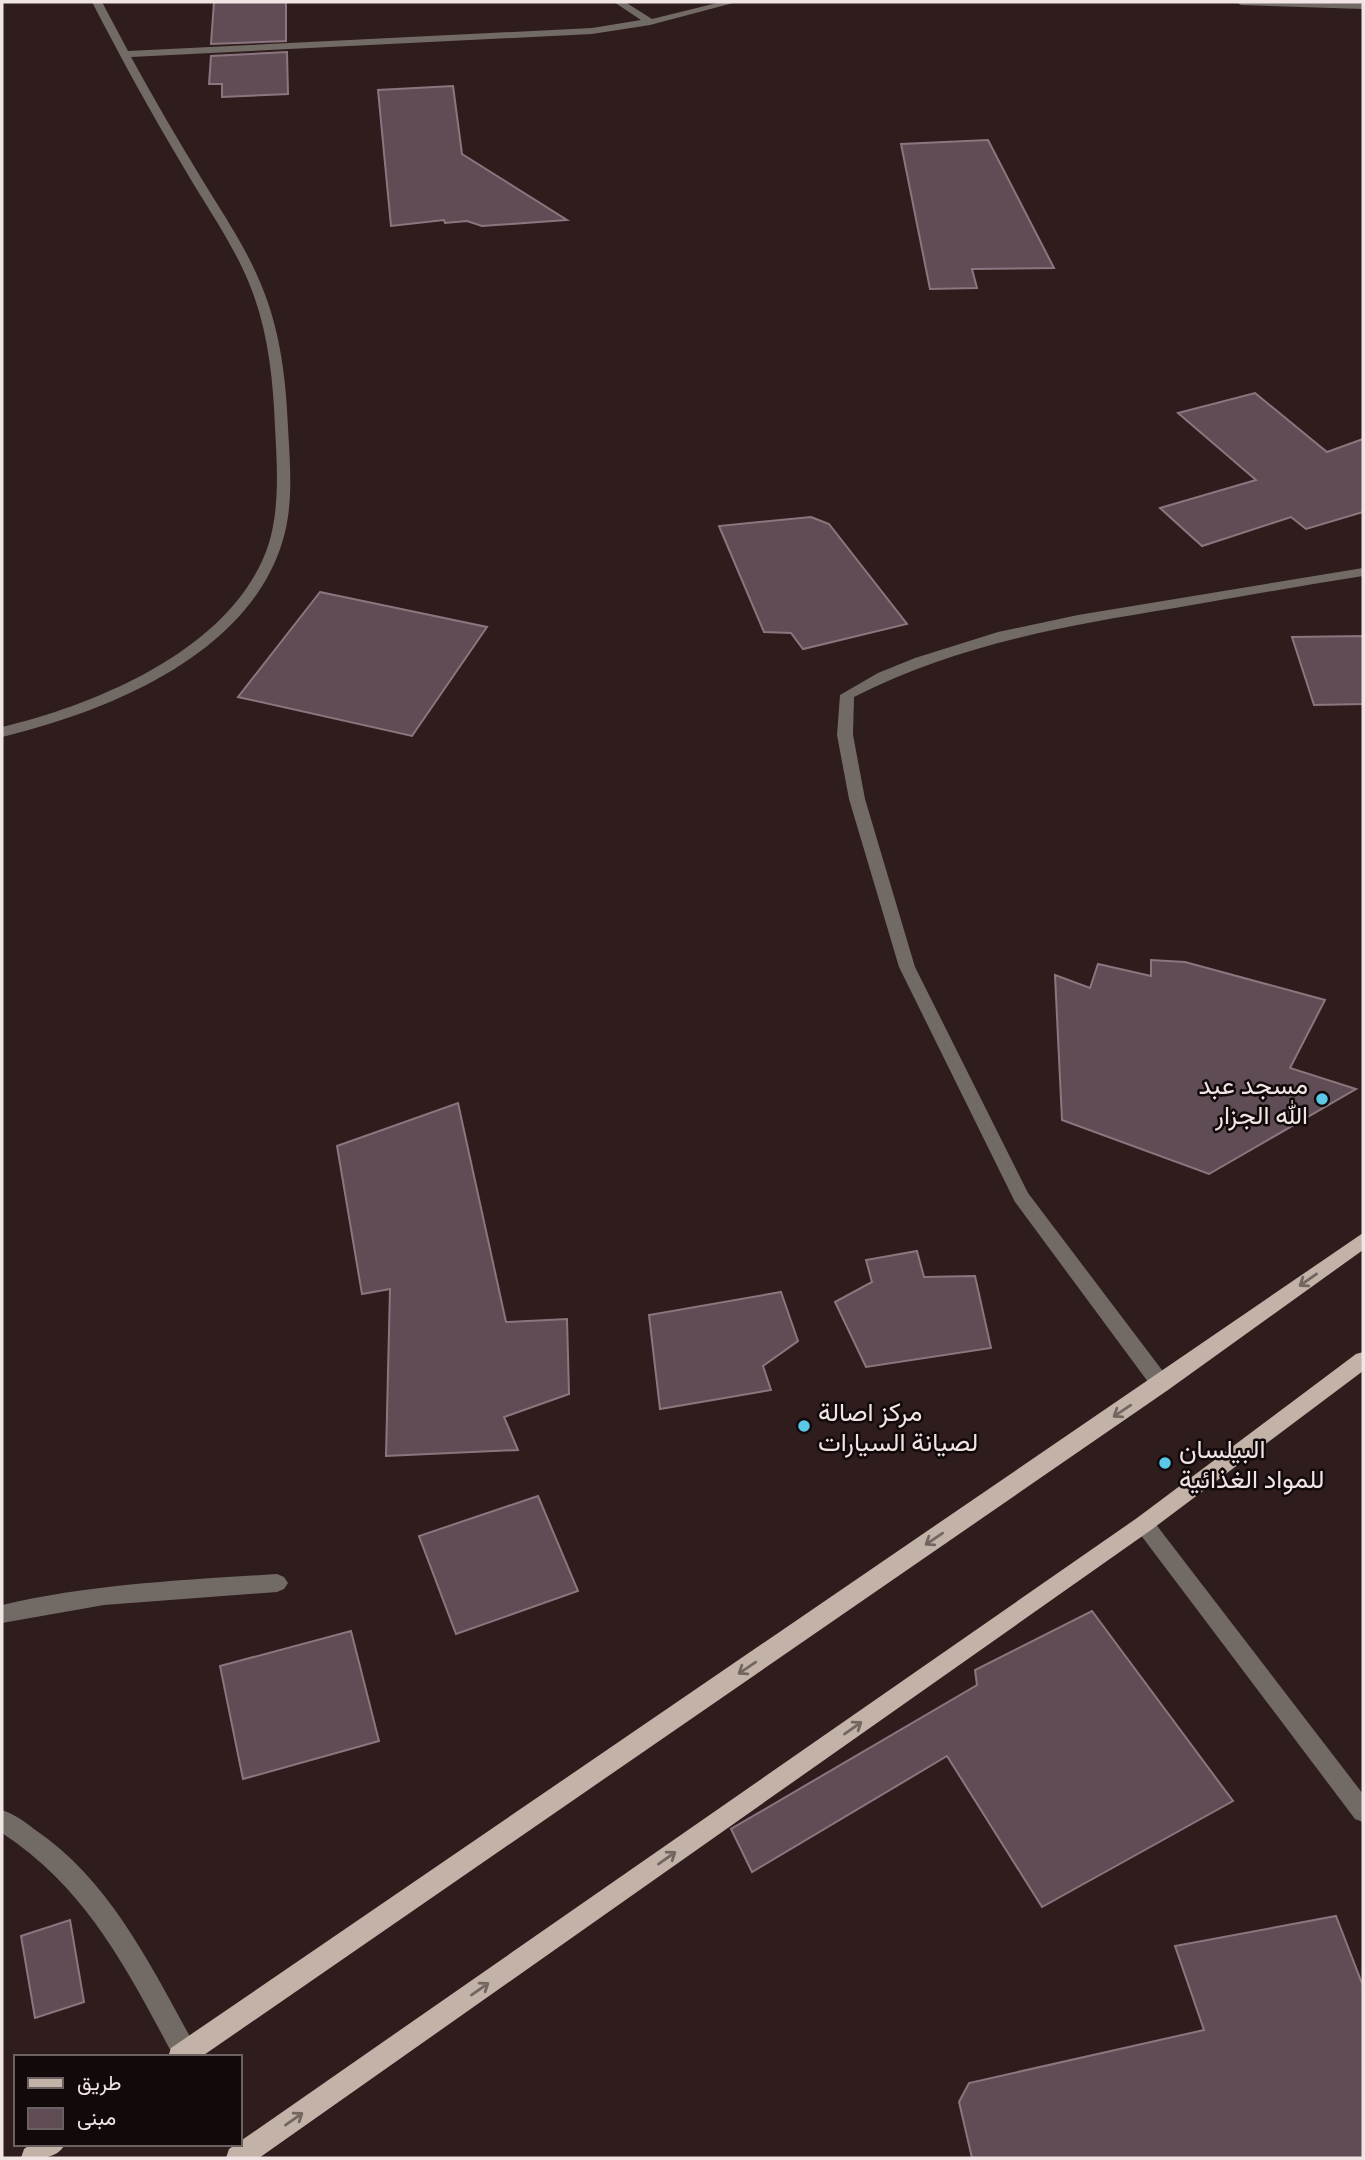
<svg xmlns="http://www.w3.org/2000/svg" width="1365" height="2160" viewBox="0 0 1365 2160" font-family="'Titillium Web',Vazirmatn,sans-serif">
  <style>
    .building { fill: #5f4c55; stroke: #8b7680; stroke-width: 2 }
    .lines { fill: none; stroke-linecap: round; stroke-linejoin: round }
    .minor { fill: #726a65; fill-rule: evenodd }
    .major { fill: #c3b2a8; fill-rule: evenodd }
    .oneway { stroke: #736661 }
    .poi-dot { fill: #5ac8e6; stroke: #120a0a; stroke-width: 2.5 }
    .labels { text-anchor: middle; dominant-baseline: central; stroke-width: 5; stroke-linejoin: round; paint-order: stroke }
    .poi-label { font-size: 26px; fill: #f1e4e4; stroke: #120a0a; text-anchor: start }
  </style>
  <rect width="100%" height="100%" fill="#2f1d1d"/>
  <!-- building -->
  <g class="building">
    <polygon points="214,2 286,2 286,41 211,44"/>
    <polygon points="287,52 288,94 222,97 222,84 209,84 211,56"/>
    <polygon points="453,86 462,154 567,220 482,226 467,221 445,223 444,220 391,226 378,90"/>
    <polygon points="988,140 1054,268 972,269 977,288 930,289 901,144"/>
    <polygon points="1255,393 1327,452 1363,439 1363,512 1306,529 1291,517 1202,546 1160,508 1256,480 1178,413"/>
    <polygon points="811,517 829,524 907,624 803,649 791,633 764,632 719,526"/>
    <polygon points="320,592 487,627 412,736 238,697"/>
    <polygon points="1363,636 1363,704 1314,705 1292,637"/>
    <polygon points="1151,960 1185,962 1325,1000 1290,1068 1356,1089 1209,1174 1062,1120 1055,975 1090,988 1098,964 1151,976"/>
    <polygon points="458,1103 506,1322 567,1319 569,1394 504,1417 518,1450 386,1456 390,1289 362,1294 337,1146"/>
    <polygon points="917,1251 924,1277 975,1276 991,1348 866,1367 835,1302 872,1282 866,1260"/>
    <polygon points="781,1292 798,1341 763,1366 771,1390 660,1409 649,1315"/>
    <polygon points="538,1496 578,1591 456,1634 419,1536"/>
    <polygon points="1092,1611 1233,1801 1042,1907 947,1756 752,1872 731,1829 977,1685 975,1670"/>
    <polygon points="351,1631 379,1741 243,1779 220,1666"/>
    <polygon points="1336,1916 1363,1986 1363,2158 972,2158 959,2102 969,2083 1204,2030 1175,1946"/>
    <polygon points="70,1920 84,2002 35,2018 21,1936"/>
  </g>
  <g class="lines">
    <!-- minor -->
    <g class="minor">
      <path d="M92 2H102L128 51 592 28 641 20 614 2H625L652 19 721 2H737L650 25 592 34 131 57C154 99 178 140 203 181 223 214 245 246 260 282 280 328 286 378 288 427 290 465 294 506 282 543 247 656 106 712 2 737V727C99 704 236 647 269 543 280 506 277 465 275 427 273 378 268 329 249 283 232 242 206 206 184 168 151 113 121 58 92 2Z"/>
      <polygon points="1236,2 1363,3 1363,9 1241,5"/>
      <path d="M1363 568V576C1300 586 1237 597 1175 608 1063 626 956 645 854 697L853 735 865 799 915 967 1028 1193 1168 1378 1171 1384 1168 1390 1161 1392 1154 1390 1015 1202 899 967 849 799 837 735 840 695 878 673 915 658 998 632 1078 615Z"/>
      <polygon points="1144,1515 1151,1518 1363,1794 1363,1822 1355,1819 1137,1530 1134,1524 1137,1518"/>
      <path d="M277 1574 284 1577 288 1583 284 1589 277 1592 104 1605 2 1623V1605C92 1584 184 1580 277 1574Z"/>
      <path d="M2 1810C14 1814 24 1821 34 1829 110 1880 151 1966 194 2044L197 2053 196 2057H174C127 1969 87 1889 2 1833Z"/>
    </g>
    <!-- major -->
    <g class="major">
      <polygon points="1363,1233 1363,1250 1168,1390 201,2057 168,2057 171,2048"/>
      <polygon points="1363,1352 1363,1371 1151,1530 259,2158 226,2158 229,2149 1137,1518 1356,1354"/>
      <path d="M31 2144H65C57 2160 39 2158 21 2158L24 2149Z"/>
    </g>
  </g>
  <!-- one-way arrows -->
  <defs><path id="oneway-shaft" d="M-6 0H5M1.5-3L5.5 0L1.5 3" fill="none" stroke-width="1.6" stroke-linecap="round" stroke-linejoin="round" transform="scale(1.75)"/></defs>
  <g class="oneway">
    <use href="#oneway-shaft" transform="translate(1308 1280) rotate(145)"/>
    <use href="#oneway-shaft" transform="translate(1122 1411) rotate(146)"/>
    <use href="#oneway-shaft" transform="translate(934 1539) rotate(146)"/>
    <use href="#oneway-shaft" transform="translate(747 1668) rotate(146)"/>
    <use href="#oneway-shaft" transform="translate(853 1728) rotate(-35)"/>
    <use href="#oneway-shaft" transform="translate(667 1858) rotate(-35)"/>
    <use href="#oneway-shaft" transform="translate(480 1989) rotate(-35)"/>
    <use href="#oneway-shaft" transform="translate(294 2119) rotate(-35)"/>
  </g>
  <!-- markers -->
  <g class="poi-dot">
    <circle cx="1322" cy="1099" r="7"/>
    <circle cx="804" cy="1426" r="7"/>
    <circle cx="1165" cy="1463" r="7"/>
  </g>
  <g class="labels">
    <!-- poi labels -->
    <g class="poi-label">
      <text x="1308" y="1084" text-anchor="end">مسجد عبد<tspan x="1308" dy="30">الله الجزار</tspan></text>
      <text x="818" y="1411">مركز اصالة<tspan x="818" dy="30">لصيانة السيارات</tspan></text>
      <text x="1179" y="1448">البيلسان<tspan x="1179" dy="30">للمواد الغذائية</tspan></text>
    </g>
  </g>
  <!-- border -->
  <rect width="1365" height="2160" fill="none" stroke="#f1e4e4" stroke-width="7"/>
  <!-- legend -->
  <rect x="14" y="2055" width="228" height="91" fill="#120a0a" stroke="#6b6161" stroke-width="2"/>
  <rect x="28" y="2078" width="35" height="10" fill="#c3b2a8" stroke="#6b6161" stroke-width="2"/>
  <text x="77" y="2090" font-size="21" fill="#f1e4e4">طريق</text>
  <rect x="28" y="2108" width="35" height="21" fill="#5f4c55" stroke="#6b6161" stroke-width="2"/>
  <text x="77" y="2125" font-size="21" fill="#f1e4e4">مبنى</text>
</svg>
